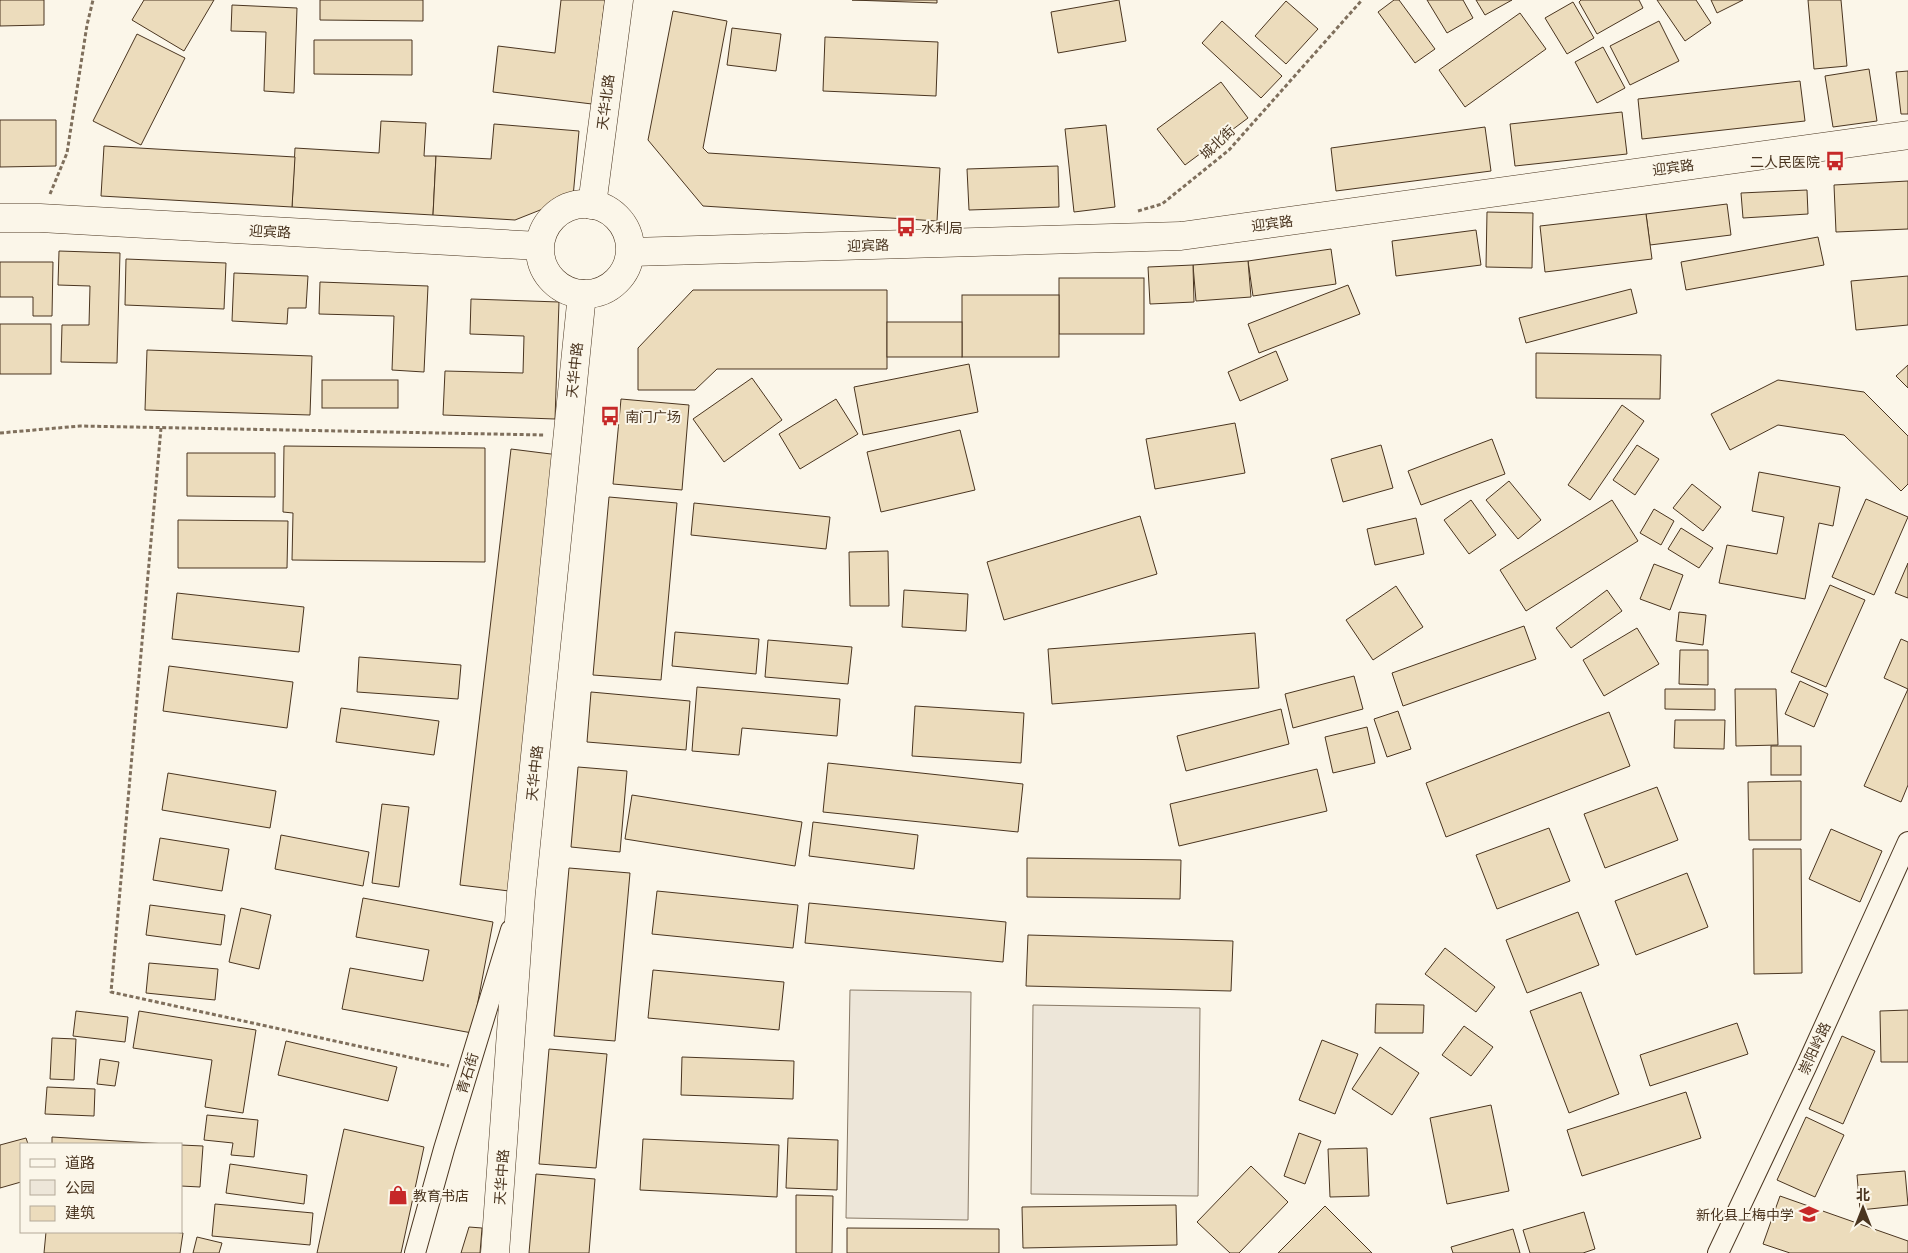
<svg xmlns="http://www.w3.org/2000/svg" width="1908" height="1253" viewBox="0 0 1908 1253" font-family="'Titillium Web','Noto Sans SC',sans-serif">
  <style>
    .green { fill: #ede6d9; stroke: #887966 }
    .building { fill: #ecdcbc; stroke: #4a3520 }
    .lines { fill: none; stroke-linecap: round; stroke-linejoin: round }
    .street-casing { stroke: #4a3520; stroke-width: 22 }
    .secondary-casing { stroke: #4a3520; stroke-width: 29 }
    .path { stroke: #7f6f5c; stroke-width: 3; stroke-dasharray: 4 2.5; stroke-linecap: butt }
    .street { stroke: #fbf6e9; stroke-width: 20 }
    .secondary { stroke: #fbf6e9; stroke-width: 28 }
    .labels { text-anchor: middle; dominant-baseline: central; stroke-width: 4; stroke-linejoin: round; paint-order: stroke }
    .street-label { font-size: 14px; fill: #4a3520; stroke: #fbf6e9 }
    .poi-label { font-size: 14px; fill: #4a3520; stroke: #fbf6e9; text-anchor: start }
  </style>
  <rect width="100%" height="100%" fill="#fbf6e9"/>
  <!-- green -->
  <g class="green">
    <polygon points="850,990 971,992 968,1220 846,1218"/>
    <polygon points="1033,1005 1200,1008 1198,1196 1031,1194"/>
  </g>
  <!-- building -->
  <g class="building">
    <polygon points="0,0 44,0 44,25 0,26"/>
    <polygon points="144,0 214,0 184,51 132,20"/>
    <polygon points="320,0 423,0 423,21 320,20"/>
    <polygon points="561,0 605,0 592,104 493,92 498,46 555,53"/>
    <polygon points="852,0 937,0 937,3"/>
    <polygon points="1119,0 1126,41 1058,53 1051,12"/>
    <polygon points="1394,0 1399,0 1435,49 1415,63 1378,12"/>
    <polygon points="1427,0 1463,0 1473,18 1447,33"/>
    <polygon points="1476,0 1512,0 1485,15"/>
    <polygon points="1581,0 1639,0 1643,8 1597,34 1579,2"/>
    <polygon points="1657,0 1696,0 1711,23 1685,41"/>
    <polygon points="1711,0 1743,0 1717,13"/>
    <polygon points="1808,0 1841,0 1847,66 1814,69"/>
    <polygon points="1286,1 1318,29 1286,64 1255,36"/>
    <polygon points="1573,2 1594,38 1567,54 1545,18"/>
    <polygon points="232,5 297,8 294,93 264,91 266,32 231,31"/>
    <polygon points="673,11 727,21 703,148 708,153 940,168 937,221 703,206 648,140"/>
    <polygon points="1520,13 1546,49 1465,107 1439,70"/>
    <polygon points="1222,21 1282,76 1261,98 1202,43"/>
    <polygon points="1659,21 1679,61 1630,85 1610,46"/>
    <polygon points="732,28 781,34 776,71 727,65"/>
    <polygon points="137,34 185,58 141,145 93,121"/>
    <polygon points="825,37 938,42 936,96 823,91"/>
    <polygon points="314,40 412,40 412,75 314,74"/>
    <polygon points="1603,47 1625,88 1597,103 1575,62"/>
    <polygon points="1869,69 1877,121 1833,127 1825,76"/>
    <polygon points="1908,71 1908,114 1901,114 1896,72"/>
    <polygon points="1800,81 1805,121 1642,139 1638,99"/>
    <polygon points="1221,82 1248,118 1185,165 1157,129"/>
    <polygon points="1622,112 1627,154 1515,166 1510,124"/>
    <polygon points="0,120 56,120 56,166 0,167"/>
    <polygon points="381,121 426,123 424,156 436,156 433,215 292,207 295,148 379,153"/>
    <polygon points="494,124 579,131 573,197 515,220 433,215 436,156 491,159"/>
    <polygon points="1106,125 1115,207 1074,212 1065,129"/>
    <polygon points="1485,127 1491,171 1336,191 1331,148"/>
    <polygon points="104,146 295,157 292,207 101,196"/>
    <polygon points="1058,166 1059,207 969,210 967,169"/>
    <polygon points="1908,181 1908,229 1836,232 1834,185"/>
    <polygon points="1807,190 1808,214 1743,218 1741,193"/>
    <polygon points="1727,204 1731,235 1650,245 1646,214"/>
    <polygon points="1487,212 1533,213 1532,268 1486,267"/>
    <polygon points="1646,214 1652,259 1545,272 1540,226"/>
    <polygon points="1476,230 1481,265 1396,276 1392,241"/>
    <polygon points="1818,237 1824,265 1686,290 1681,262"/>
    <polygon points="1331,249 1336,284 1253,296 1248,261"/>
    <polygon points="59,251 120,253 117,363 61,362 62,325 89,325 90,286 58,285"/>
    <polygon points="126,259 226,263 224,309 125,305"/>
    <polygon points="1248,261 1251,297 1196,301 1193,265"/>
    <polygon points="0,262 53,262 52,316 33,316 33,297 0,297"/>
    <polygon points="1193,265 1194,302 1150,304 1148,267"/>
    <polygon points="234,273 308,276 306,308 288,308 287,324 232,321"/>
    <polygon points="1908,276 1908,325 1856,330 1851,281"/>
    <rect x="1059" y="278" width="85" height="56"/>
    <polygon points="320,282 428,286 424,372 392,370 394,316 319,314"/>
    <polygon points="1348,285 1360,314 1259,353 1248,324"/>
    <polygon points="1631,289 1637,313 1526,343 1519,318"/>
    <polygon points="693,290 887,290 887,369 717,369 695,390 638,390 638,348"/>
    <rect x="962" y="295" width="97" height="62"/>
    <polygon points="471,299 559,302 555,419 443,415 445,371 523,373 524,336 470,334"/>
    <rect x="887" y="322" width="75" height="35"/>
    <rect x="0" y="324" width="51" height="50"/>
    <polygon points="147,350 312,356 310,415 145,410"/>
    <polygon points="1276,351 1288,380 1240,401 1228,372"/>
    <polygon points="1536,353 1661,355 1660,399 1536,398"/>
    <polygon points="969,364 978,412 863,435 854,387"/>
    <polygon points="1908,365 1908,388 1896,376"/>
    <polygon points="752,378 782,420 724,462 693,419"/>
    <rect x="322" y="380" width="76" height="28"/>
    <polygon points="1778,380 1864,392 1908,436 1908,484 1901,491 1844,435 1778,425 1730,450 1711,414"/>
    <polygon points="621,399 689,405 682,490 613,484"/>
    <polygon points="836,399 858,434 800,469 779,434"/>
    <polygon points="1622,405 1644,421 1590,500 1568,485"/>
    <polygon points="1235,423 1245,473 1155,489 1146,439"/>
    <polygon points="960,430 975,490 881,512 867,452"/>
    <polygon points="1492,439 1505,474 1421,505 1408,471"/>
    <polygon points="1381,445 1393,488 1343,502 1331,459"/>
    <polygon points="1637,445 1659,459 1635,495 1613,480"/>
    <polygon points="284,446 485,448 485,562 292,560 293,513 283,512"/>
    <polygon points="511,449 559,455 509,891 460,885"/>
    <polygon points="187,453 275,453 275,497 187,496"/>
    <polygon points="1759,472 1840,487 1833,526 1819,523 1805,599 1719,583 1727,545 1777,554 1784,517 1752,511"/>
    <polygon points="1509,481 1541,520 1518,539 1486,500"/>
    <polygon points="1692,484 1721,507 1703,531 1673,508"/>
    <polygon points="609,497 677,503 661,680 593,675"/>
    <polygon points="1866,499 1908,517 1874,595 1832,577"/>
    <polygon points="1471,500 1496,535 1469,554 1444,520"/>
    <polygon points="1612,500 1638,541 1526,611 1500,570"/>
    <polygon points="694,503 830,517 826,549 691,535"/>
    <polygon points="1654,509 1674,521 1661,545 1640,533"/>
    <polygon points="1140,516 1157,574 1004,620 987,562"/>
    <polygon points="1416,518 1424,554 1375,565 1367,529"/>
    <polygon points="178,520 288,521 287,568 178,568"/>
    <polygon points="1681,528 1713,548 1699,568 1668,549"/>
    <polygon points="888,551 889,606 850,606 849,552"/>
    <polygon points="1908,563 1908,598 1895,593"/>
    <polygon points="1654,564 1683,575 1670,610 1640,599"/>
    <polygon points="1830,585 1865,600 1826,687 1791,672"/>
    <polygon points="1396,586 1423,627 1373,660 1346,620"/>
    <polygon points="904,590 968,594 966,631 902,627"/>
    <polygon points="1607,590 1622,611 1571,648 1556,628"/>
    <polygon points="177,593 304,607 299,652 172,639"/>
    <polygon points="1679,612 1706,615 1703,645 1676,641"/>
    <polygon points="1524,626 1536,659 1403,706 1392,673"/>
    <polygon points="1637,628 1659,664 1604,696 1583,660"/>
    <polygon points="675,632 759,639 756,674 672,666"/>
    <polygon points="1255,633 1259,688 1052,704 1048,649"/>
    <polygon points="1901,639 1908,642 1908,785 1901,802 1864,786 1908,689 1884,678"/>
    <polygon points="768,640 852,647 848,684 765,677"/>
    <polygon points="1680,650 1708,650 1708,685 1679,684"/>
    <polygon points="359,657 461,665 458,699 357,692"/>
    <polygon points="169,666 293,682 287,728 163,711"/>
    <polygon points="1354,676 1363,709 1293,728 1285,694"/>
    <polygon points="1800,681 1828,694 1814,727 1785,714"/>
    <polygon points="697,687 840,699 837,736 742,728 739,755 692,751"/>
    <polygon points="1665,689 1715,689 1715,710 1665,709"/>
    <polygon points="1735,689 1776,689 1778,745 1736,746"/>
    <polygon points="591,692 690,701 686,750 587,742"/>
    <polygon points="915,706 1024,713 1021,763 912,756"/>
    <polygon points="341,708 439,721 434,755 336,742"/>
    <polygon points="1281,709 1289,744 1186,771 1177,736"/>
    <polygon points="1398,711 1411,749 1387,757 1374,719"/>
    <polygon points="1609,712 1630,766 1446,837 1426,783"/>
    <polygon points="1675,720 1725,720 1724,749 1674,748"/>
    <polygon points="1367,727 1375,763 1333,773 1325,737"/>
    <rect x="1771" y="746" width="30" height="29"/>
    <polygon points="828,763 1023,784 1018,832 823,812"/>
    <polygon points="578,767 627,771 620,852 571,847"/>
    <polygon points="1317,769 1327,811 1179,846 1170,804"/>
    <polygon points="168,773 276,791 270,828 162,810"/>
    <polygon points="1801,781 1801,840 1749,840 1748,782"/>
    <polygon points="1657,787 1678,840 1605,868 1584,814"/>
    <polygon points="632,795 802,822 795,866 625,839"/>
    <polygon points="382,804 409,807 399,887 372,883"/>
    <polygon points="813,822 918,835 914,869 809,856"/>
    <polygon points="1549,828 1570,881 1497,909 1476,855"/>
    <polygon points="1831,829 1882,851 1860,902 1809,879"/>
    <polygon points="281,835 369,852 363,886 275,869"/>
    <polygon points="160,838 229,849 222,891 153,880"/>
    <polygon points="1753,849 1801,849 1802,973 1754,974"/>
    <polygon points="1027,858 1181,860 1180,899 1027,897"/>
    <polygon points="569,868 630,873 615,1041 554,1036"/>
    <polygon points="1687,873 1708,927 1636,955 1615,901"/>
    <polygon points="657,891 798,905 793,948 652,934"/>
    <polygon points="363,898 493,922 472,1033 342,1009 350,968 423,981 429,950 356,937"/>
    <polygon points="809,903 1006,922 1003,962 805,943"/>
    <polygon points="150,905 225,915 221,945 146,935"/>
    <polygon points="241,908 271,915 259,969 229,962"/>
    <polygon points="1578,912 1599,965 1527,993 1506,940"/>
    <polygon points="1028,935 1233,941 1231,991 1026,986"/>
    <polygon points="1445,948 1495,987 1476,1012 1425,974"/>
    <polygon points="149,963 218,969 215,1000 146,993"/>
    <polygon points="653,970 784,982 779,1030 648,1018"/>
    <polygon points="1581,992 1619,1094 1569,1113 1530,1011"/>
    <polygon points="1376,1004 1424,1005 1423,1033 1375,1033"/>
    <polygon points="1908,1010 1908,1062 1881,1062 1880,1011"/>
    <polygon points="76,1011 128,1017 125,1042 73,1036"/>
    <polygon points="139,1011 256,1030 243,1113 205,1107 212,1060 133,1048"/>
    <polygon points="1737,1023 1748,1054 1650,1086 1640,1055"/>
    <polygon points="1464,1026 1493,1047 1471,1076 1442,1055"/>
    <polygon points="1842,1036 1875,1051 1843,1124 1809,1109"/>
    <polygon points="52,1038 76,1039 74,1080 50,1079"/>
    <polygon points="1322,1040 1358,1054 1335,1114 1299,1100"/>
    <polygon points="286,1041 397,1067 388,1101 278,1075"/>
    <polygon points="1380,1047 1419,1073 1392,1115 1352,1089"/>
    <polygon points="549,1049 607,1054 596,1168 539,1164"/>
    <polygon points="682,1057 794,1061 793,1099 681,1095"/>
    <polygon points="100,1059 119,1062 115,1086 97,1084"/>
    <polygon points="47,1087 95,1089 94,1116 45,1114"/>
    <polygon points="1686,1092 1701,1138 1582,1176 1567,1130"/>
    <polygon points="1491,1105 1509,1191 1447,1204 1430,1118"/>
    <polygon points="207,1115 258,1120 254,1157 231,1155 233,1143 204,1140"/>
    <polygon points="1806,1117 1844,1135 1815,1197 1777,1180"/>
    <polygon points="344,1129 424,1147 401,1253 317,1253"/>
    <polygon points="1299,1133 1321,1141 1305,1184 1284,1176"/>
    <polygon points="52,1137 167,1144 52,1144"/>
    <polygon points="26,1138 28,1144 21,1144 21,1182 0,1188 0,1145"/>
    <polygon points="788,1138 838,1140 837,1190 786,1188"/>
    <polygon points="643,1139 779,1145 777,1197 640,1190"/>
    <polygon points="181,1145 203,1146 200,1187 181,1186"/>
    <polygon points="1367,1148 1369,1196 1330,1197 1328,1149"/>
    <polygon points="230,1164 307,1175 304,1204 226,1193"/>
    <polygon points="1251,1166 1288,1202 1239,1253 1230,1253 1197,1222"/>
    <polygon points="1905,1171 1908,1205 1860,1210 1857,1175"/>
    <polygon points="536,1174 595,1179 589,1253 529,1253"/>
    <polygon points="796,1195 833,1196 832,1253 796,1253"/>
    <polygon points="1780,1196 1908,1241 1908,1253 1790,1253 1763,1244"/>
    <polygon points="215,1204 313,1213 310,1245 212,1236"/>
    <polygon points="1176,1205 1177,1245 1023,1248 1022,1207"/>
    <polygon points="1325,1206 1372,1253 1278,1253"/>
    <polygon points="1584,1212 1595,1249 1583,1253 1530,1253 1523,1230"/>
    <polygon points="469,1227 482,1228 480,1253 461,1253"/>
    <polygon points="847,1228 999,1229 999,1253 847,1253"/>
    <polygon points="1513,1229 1520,1253 1453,1253 1451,1247"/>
    <polygon points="46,1232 173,1232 183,1233 180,1253 44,1253"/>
    <polygon points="197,1237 222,1243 219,1253 193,1253"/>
  </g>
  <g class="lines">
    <defs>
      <g id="street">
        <polyline points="415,1253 444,1149 511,930"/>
        <polyline points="1718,1253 1806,1067 1908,842"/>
      </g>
      <g id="secondary">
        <circle cx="585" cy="249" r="45"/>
        <polyline points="592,205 619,0"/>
        <polyline points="0,218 40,218 539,246"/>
        <polyline points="631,252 1181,236 1908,135"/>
        <polyline points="495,1253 521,894 582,294"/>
      </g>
    </defs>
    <!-- street casing -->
    <use href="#street" class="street-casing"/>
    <!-- secondary casing -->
    <use href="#secondary" class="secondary-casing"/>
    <!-- path -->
    <g class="path">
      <polyline points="50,194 67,153 87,25 93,0"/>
      <polyline points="1138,211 1162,204 1229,150 1362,0"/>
      <polyline points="161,428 111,992 449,1066"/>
      <polyline points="0,433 80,426 544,435"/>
    </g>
    <!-- street -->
    <use href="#street" class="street"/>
    <!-- secondary -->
    <use href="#secondary" class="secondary"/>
  </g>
  <!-- icons -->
  <defs>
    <symbol id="bus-bare" viewBox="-9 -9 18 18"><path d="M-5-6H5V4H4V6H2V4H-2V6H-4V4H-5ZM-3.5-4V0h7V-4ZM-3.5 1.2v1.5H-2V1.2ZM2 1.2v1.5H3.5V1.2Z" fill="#c62828" stroke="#fbf6e9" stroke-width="2.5" paint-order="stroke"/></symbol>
    <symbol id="shop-bare" viewBox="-9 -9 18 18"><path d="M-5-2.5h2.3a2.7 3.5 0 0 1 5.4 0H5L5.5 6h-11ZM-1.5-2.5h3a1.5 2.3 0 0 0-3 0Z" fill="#c62828" stroke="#fbf6e9" stroke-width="2.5" paint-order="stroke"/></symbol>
    <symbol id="school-bare" viewBox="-9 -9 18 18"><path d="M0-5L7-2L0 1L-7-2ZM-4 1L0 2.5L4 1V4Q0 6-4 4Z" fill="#c62828" stroke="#fbf6e9" stroke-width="2.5" paint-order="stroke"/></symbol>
  </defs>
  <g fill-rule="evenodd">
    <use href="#bus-bare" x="1821" y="147" width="28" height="28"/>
    <use href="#bus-bare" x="892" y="213" width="28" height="28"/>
    <use href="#bus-bare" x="596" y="402" width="28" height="28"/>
    <use href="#shop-bare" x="384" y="1181" width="28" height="28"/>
    <use href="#school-bare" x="1795" y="1200" width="28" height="28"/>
  </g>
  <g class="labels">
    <!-- street labels -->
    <g class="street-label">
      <text transform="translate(605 102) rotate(-83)">天华北路</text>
      <text transform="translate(1217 142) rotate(-43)">城北街</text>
      <text transform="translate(1673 167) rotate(-8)">迎宾路</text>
      <text transform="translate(1272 223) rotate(-8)">迎宾路</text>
      <text transform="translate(270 231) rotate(3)">迎宾路</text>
      <text transform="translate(868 245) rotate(-2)">迎宾路</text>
      <text transform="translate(574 370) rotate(-84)">天华中路</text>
      <text transform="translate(534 773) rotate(-84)">天华中路</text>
      <text transform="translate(1814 1048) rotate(-65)">崇阳岭路</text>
      <text transform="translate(467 1073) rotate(-73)">青石街</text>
      <text transform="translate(501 1177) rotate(-86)">天华中路</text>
    </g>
    <!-- poi labels -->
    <g class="poi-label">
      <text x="1820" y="161" text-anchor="end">二人民医院</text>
      <text x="921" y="227">水利局</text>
      <text x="625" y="416">南门广场</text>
      <text x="413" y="1195">教育书店</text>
      <text x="1794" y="1214" text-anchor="end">新化县上梅中学</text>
    </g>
  </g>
  <!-- legend -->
  <rect x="20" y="1143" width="162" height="90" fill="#fbf6e9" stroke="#b4a999"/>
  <rect x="30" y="1159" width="25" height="8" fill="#fbf6e9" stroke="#b4a999"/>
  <text x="65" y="1168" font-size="15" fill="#4a3520">道路</text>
  <rect x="30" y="1180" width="25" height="15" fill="#ede6d9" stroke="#b4a999"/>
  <text x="65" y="1193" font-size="15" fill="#4a3520">公园</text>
  <rect x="30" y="1206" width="25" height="15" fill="#ecdcbc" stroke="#b4a999"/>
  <text x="65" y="1218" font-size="15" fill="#4a3520">建筑</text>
  <!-- north arrow -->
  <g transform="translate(1863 1208)" stroke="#fbf6e9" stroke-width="4" paint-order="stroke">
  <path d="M0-4L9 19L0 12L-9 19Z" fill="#4a3520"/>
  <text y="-8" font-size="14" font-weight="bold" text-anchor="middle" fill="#4a3520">北</text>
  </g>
</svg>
